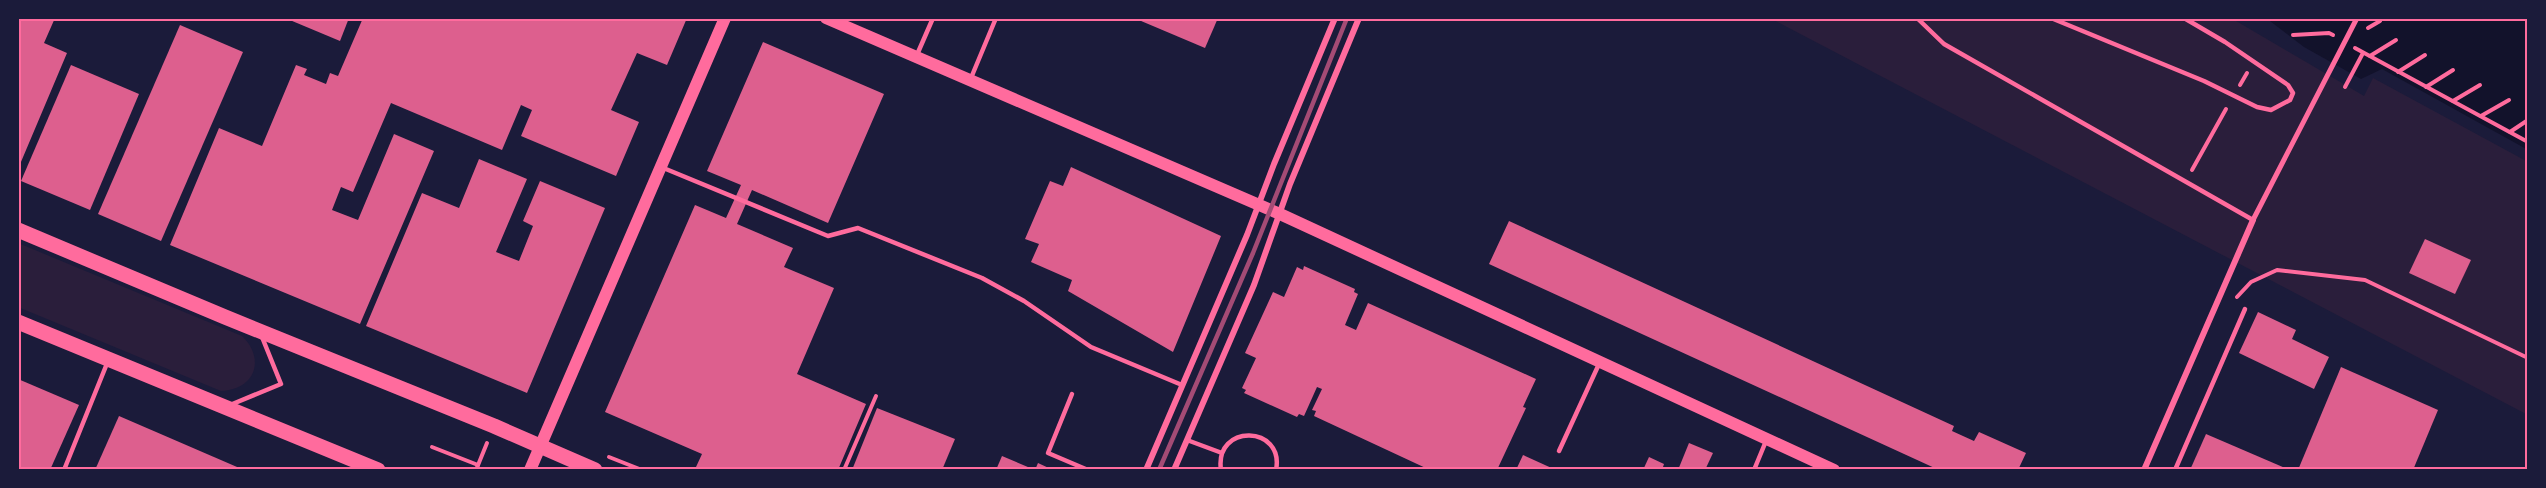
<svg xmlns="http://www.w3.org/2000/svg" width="2546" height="488" viewBox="0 0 2546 488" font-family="Poppins,sans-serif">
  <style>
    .green { fill: #2a1e3b }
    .water { fill: #12122b }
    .building { fill: #dd5f8e }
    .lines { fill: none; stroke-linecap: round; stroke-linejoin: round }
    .path { stroke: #ff6b9d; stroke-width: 4 }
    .service { stroke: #ff6b9d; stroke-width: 4.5 }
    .pedestrian { stroke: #ff6b9d; stroke-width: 5 }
    .minor { stroke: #ff6b9d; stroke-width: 6 }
    .secondary { stroke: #ff6b9d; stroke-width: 12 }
    .primary { stroke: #ff6b9d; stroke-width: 15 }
    .rail { stroke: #a44b75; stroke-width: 4.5 }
    .neatline { fill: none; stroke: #ff6b9d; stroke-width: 2 }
  </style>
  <rect width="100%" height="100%" fill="#1b1b3a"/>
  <!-- green -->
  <g class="green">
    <polygon points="1770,18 2231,18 2364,96 2373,78 2528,162 2528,415"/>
    <path d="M18 243 242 336C266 359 255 390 221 391L18 307Z"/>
  </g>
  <!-- water -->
  <polygon class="water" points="2266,18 2528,18 2528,150 2382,69 2361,79 2304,47"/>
  <!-- building -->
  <g class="building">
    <polygon points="18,18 55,18 44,43 67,53 18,169"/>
    <polygon points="285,18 349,18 340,41"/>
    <polygon points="363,18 687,18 667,65 637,53 611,110 639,122 616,176 521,136 532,110 521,105 502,150 391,103 353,192 341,187 332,210 358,220 394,134 434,151 360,324 170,245 219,128 262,146 296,65 307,69 304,75 326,84 330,73 338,76"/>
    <polygon points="1134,18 1218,18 1205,48"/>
    <polygon points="180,25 243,52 161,241 98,214"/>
    <polygon points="763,42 884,94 828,223 752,190 737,224 793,248 784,267 834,288 797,374 866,404 838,470 704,470 696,467 702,454 605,412 695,205 726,218 741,185 707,171"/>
    <polygon points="71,65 139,94 90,210 21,181"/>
    <polygon points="479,159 527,179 496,252 519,261 533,226 523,221 540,181 605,208 527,393 366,326 422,193 459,208"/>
    <polygon points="1071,167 1221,236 1173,352 1068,291 1072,280 1031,262 1039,244 1025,239 1050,181 1063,186"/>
    <polygon points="1509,221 1954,426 1952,431 1974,441 1979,432 2026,453 2018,470 1949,468 1939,470 1489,264"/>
    <polygon points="2425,239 2471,260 2455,294 2409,273"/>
    <polygon points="1304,266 1355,289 1354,292 1358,294 1345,325 1356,330 1368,303 1536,379 1523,407 1526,408 1497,470 1430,470 1314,416 1316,411 1312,410 1322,389 1317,387 1304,416 1299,414 1297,417 1244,393 1246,390 1242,388 1256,358 1245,353 1273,292 1284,297 1297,267 1303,270"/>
    <polygon points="2258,312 2296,330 2292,339 2329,357 2314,389 2239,353"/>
    <polygon points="2341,367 2438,410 2413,470 2298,470"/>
    <polygon points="18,379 79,405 50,470 18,470"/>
    <polygon points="877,408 955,439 942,470 852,470"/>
    <polygon points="119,416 244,470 95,470"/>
    <polygon points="2206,434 2290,470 2190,470"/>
    <polygon points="1689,443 1713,453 1705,470 1678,470"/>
    <polygon points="1523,455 1556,470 1516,470"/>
    <polygon points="1002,456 1035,470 996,470"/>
    <polygon points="1649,457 1664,464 1662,470 1643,470"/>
    <polygon points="1038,463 1053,470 1035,470"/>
  </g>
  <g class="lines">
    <!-- path -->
    <g class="path">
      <polyline points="2368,28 2380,21"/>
      <polyline points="2293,35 2329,33 2333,35"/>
      <polyline points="2355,48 2528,142"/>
      <polyline points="2370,56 2396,40"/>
      <polyline points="2398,72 2425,55"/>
      <polyline points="2240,85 2247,73"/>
      <polyline points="2345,87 2363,53"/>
      <polyline points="2426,87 2453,70"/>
      <polyline points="2453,101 2480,85"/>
      <polyline points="2481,116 2509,100"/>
      <polyline points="2510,132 2528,120"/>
      <polyline points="2192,170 2226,109"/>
      <polyline points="2237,297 2251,282 2277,270 2365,280 2528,358"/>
      <polyline points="432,447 478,465"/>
      <polyline points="609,457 642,470"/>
      <polyline points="476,470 487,443"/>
      <polyline points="844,470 876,396"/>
    </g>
    <!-- service -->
    <g class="service">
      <polyline points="1917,18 1944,44 2253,220"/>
      <polyline points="2051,18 2204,81 2257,107 2271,110 2290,100 2293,93 2288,85 2225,42 2184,18"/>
      <polyline points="916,57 933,18"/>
      <polyline points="971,78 996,18"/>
      <polyline points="661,167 828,236 858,228 982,278 1024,301 1091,347 1182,385"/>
      <polyline points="1072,394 1048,453 1088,470"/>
      <polyline points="230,405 281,384 262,337"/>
      <polyline points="1187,440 1222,453"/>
      <polyline points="1559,451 1599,364"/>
      <polyline points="64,470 108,361"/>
      <path d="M1221 470C1214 423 1285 425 1276 470"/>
      <polyline points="1754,470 1766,441"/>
      <polyline points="2175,470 2245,309"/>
    </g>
    <!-- pedestrian -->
    <polyline class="pedestrian" points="2253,220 2357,18"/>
    <!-- minor -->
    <g class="minor">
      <polyline points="1146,470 1247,235 1274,164 1335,18"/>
      <polyline points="1174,470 1254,285 1290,184 1359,18"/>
      <polyline points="2144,470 2253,220"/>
    </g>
    <!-- secondary -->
    <g class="secondary">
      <polyline points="826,18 1280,214 1834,470"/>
      <polyline points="530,470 725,18"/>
    </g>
    <!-- primary -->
    <g class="primary">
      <polyline points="18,230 225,317 494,426 595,470"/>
      <polyline points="18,322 378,470"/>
    </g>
    <!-- rail -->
    <polyline class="rail" points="1159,470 1253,253 1347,18"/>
  </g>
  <!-- border -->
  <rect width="2546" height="488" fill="none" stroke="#1b1b3a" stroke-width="39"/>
  <rect x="20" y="20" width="2506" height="448" class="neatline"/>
</svg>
